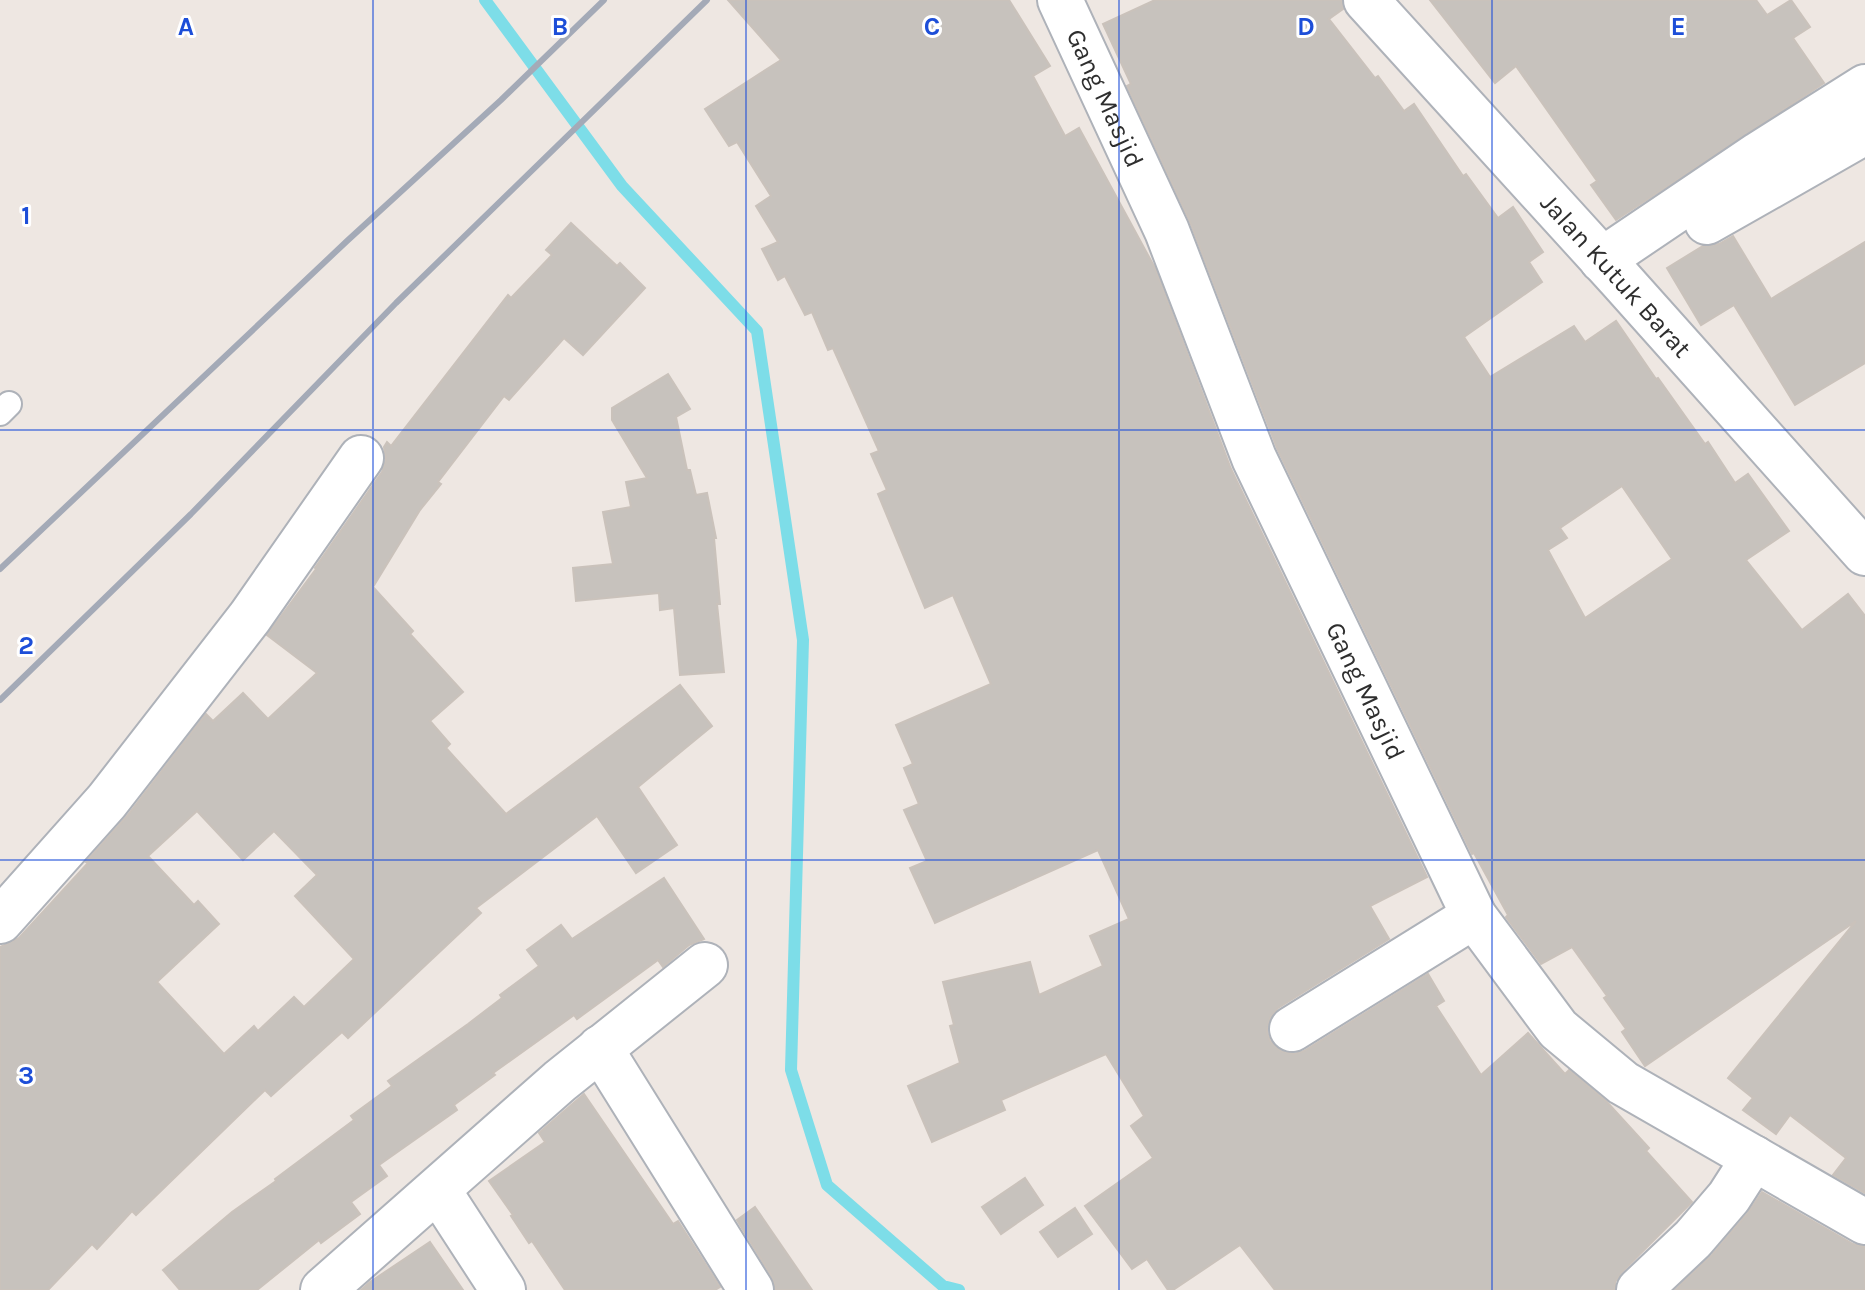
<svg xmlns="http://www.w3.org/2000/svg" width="1865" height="1290" viewBox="0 0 1865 1290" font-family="Karla,sans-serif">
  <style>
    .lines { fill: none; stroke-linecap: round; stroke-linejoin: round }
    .stream { stroke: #7ddde8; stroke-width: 12 }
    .building { fill: #c7c2bd; stroke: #cac2bb; stroke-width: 2; fill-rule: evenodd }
    .lane-casing { stroke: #aeb2b9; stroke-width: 28 }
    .street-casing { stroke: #aeb2b9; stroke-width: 48 }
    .secondary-casing { stroke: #aeb2b9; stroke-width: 48 }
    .lane { stroke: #fff; stroke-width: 24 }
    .street { stroke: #fff; stroke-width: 44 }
    .secondary { stroke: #fff; stroke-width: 44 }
    .rail { stroke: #a4aab7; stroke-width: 6 }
    .grid { fill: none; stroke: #1d4ed8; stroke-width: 2; stroke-opacity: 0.55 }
    .labels { text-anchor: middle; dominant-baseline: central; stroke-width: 6; stroke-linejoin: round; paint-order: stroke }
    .street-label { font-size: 26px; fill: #2e2e2e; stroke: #fff }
    .grid-label { font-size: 26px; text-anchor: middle; font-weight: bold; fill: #1d4ed8; stroke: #fff; stroke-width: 6; stroke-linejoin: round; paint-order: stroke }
  </style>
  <rect width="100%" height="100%" fill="#eee7e2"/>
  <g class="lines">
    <!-- stream -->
    <polyline class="stream" points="485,0 622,186 757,331 803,640 791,1070 827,1185 943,1286 959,1290"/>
  </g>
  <!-- building -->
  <g class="building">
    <polygon points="728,0 1009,0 1050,66 1033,76 1065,136 1079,128 1155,268 1231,469 1427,877 1370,906 1389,939 1278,1008 1270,1018 1267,1031 1270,1041 1281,1051 1294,1054 1304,1051 1428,974 1444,1001 1436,1006 1481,1075 1528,1033 1565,1074 1569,1070 1607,1102 1649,1148 1646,1151 1692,1202 1622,1272 1615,1282 1615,1290 1275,1290 1240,1245 1173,1290 1168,1290 1147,1259 1132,1269 1085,1206 1153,1158 1131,1126 1144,1116 1106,1054 1001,1100 1005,1110 932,1142 908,1086 960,1063 950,1026 954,1025 943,982 1030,962 1039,995 1103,966 1090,936 1129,919 1098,850 935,923 910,868 927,861 904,810 919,804 904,768 913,764 896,725 991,684 953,595 925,608 878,494 887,490 871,454 879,451 833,348 828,350 812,312 805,315 785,276 778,280 762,249 778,242 756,206 771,196 737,142 729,146 705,109 781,60"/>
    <path d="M1155 0H1342L1343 9 1329 19 1375 78 1378 76 1404 111 1414 104 1463 176 1466 174 1498 218 1513 207 1543 252 1529 262 1542 282 1464 337 1490 377 1574 326 1585 342 1616 321 1656 379 1658 378 1705 444 1708 442 1735 483 1748 474 1789 531 1746 560 1802 630 1848 594 1865 616V1193L1833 1175 1846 1158 1790 1115 1776 1134 1743 1110 1753 1098 1728 1078 1856 921 1645 1066 1622 1032 1626 1029 1604 998 1607 996 1572 947 1541 964 1506 917 1508 915 1474 853 1472 854 1277 448 1190 222 1127 86 1131 84 1103 24ZM1622 486 1672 559 1585 618 1548 550 1567 538 1560 528Z"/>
    <polygon points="1430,0 1756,0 1767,15 1791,0 1810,27 1793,38 1824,83 1616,220 1591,185 1597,181 1516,66 1495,83"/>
    <path d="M571 223 617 266 620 263 645 288 583 355 564 338 509 400 504 396 438 482 441 484 420 510 373 587 413 631 410 634 463 692 430 721 450 744 446 748 506 814 680 685 712 726 638 787 677 845 636 873 597 816 476 908 481 913 348 1038 342 1032 271 1096 265 1090 136 1215 132 1211 97 1249 92 1244 48 1290H0V947L19 938 88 863 86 862 127 816 206 714 213 721 243 693 268 719 317 673 267 635 316 569 315 568 382 472 386 459 384 447 387 442 391 446 508 295 511 298 552 255 546 250ZM197 811 243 860 274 831 317 875 295 896 354 959 304 1007 294 997 258 1031 254 1026 224 1054 157 982 219 924 198 901 194 905 148 856Z"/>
    <polygon points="1733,236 1771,299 1865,242 1865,363 1795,405 1734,305 1701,325 1667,268 1703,246 1719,244"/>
    <polygon points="668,374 690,409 676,417 687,470 690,470 696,495 707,493 716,538 714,538 720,604 717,604 724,672 680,675 674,608 660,610 659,593 576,601 573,568 613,564 603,512 631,507 626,482 647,478 612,420 612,408"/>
    <polygon points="664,878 704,939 689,945 663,967 658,960 577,1019 574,1015 493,1073 495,1075 454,1105 457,1110 379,1165 387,1176 351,1202 360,1214 321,1243 319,1240 257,1290 180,1290 163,1270 232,1212 276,1181 275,1179 354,1120 351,1116 392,1086 388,1081 468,1024 502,998 500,995 539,966 527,950 561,925 572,939"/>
    <polygon points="584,1094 673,1224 678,1221 720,1287 715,1290 565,1290 532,1241 529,1243 511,1216 513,1215 489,1181 545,1142 539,1133"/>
    <polygon points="1025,1178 1043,1205 1001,1234 982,1207"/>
    <polygon points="1762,1192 1853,1244 1865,1247 1865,1290 1675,1290 1712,1255 1748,1213"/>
    <polygon points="755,1207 812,1290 776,1290 772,1277 737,1220"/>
    <polygon points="1075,1208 1092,1234 1058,1257 1040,1232"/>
    <polygon points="430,1242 463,1290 361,1290 370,1282"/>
  </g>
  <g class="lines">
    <defs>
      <polyline id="lane" points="0,413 9,404"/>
      <g id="street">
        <path id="s1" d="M1060 0 1167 231 1254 458 1474 916 1558 1029 1623 1083 1865 1222"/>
        <polyline points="1707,222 1865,132"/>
        <polyline points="1602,260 1759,154 1865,87"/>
        <polyline points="0,921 107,801 250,617 361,458"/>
        <polyline points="1292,1029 1474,916"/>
        <polyline points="600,1048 751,1290"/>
        <polyline points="438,1190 503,1290"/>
        <polyline points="323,1290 560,1081 705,965"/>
        <polyline points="1639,1290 1693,1239 1729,1197 1754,1158"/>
      </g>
      <g id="secondary">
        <path id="s2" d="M1366 0 1620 279 1865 553"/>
      </g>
    </defs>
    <!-- lane casing -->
    <use href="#lane" class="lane-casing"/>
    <!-- street casing -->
    <use href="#street" class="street-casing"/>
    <!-- secondary casing -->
    <use href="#secondary" class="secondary-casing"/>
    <!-- lane -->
    <use href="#lane" class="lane"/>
    <!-- street -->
    <use href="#street" class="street"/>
    <!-- secondary -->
    <use href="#secondary" class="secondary"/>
    <!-- rail -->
    <g class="rail">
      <polyline points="0,569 347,241 501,100 604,0"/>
      <polyline points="0,700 191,514 396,303 707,0"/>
    </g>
  </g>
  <!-- grid -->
  <path class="grid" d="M373 0V1290M746 0V1290M1119 0V1290M1492 0V1290M0 430H1865M0 860H1865"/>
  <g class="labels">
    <!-- street labels -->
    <g class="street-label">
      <text stroke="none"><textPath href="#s1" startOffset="108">Gang Masjid</textPath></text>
      <text stroke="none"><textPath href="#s2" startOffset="372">Jalan Kutuk Barat</textPath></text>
      <text stroke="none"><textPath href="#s1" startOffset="756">Gang Masjid</textPath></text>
    </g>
  </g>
  <g class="grid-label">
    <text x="186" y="35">A</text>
    <text x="560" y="35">B</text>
    <text x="932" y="35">C</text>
    <text x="1306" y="35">D</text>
    <text x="1678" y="35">E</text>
    <text x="26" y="224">1</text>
    <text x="26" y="654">2</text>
    <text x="26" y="1084">3</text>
  </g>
</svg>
